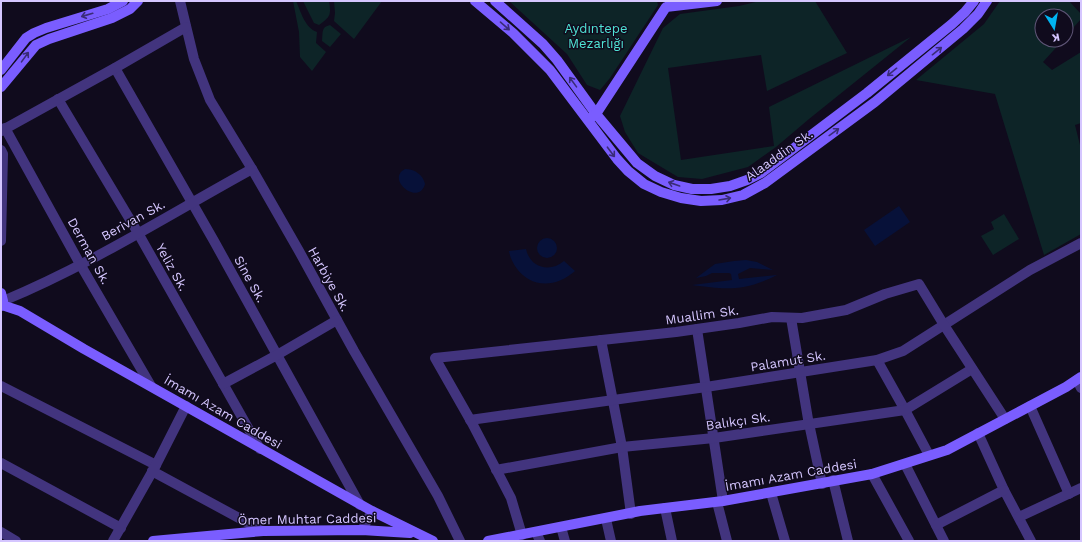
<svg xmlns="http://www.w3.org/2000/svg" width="1082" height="542" viewBox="0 0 1082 542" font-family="'Work Sans',sans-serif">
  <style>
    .green { fill: #0d2427 }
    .water { fill: #071139 }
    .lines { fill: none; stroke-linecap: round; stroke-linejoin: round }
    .street { stroke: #42347e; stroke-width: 10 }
    .secondary { stroke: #7a5dff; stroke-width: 10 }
    .oneway { stroke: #3a2c77 }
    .labels { text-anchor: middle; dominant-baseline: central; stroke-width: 3; stroke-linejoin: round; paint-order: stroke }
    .park-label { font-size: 13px; fill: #4fe2d4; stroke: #100b1d }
    .street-label { font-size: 13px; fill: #d5c6ff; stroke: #100b1d }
  </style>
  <rect width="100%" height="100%" fill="#100b1d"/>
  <!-- green -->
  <g class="green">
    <path d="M293 1H296C301 12 305 28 317 32L316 43 326 52 312 71 300 57 299 32Z"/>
    <path d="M303 1H329C331 15 331 16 319 25L314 23Z"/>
    <polygon points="334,1 382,1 354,39 334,21 335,13"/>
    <polygon points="509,1 657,1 658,5 610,78 600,90 587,85 567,54"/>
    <polygon points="760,1 815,1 847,53 767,91 761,55 668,68 681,160 774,146 769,107 911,37 809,119 776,147 748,167 702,179 678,177 638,153 625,132 620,116 663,28 680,14 739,6"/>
    <polygon points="1000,1 1069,1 1081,14 1081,19 1066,36 1066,16 1042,16 1042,40 1063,40 1043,62 1052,70 1081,52 1081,123 1075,125 1081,149 1081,234 1044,255 995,94 916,80 984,24"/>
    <path d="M330 25 341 34 330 47 322 41C323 32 321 27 330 25Z"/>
    <polygon points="1004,214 1019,239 993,255 981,236 994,229 991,222"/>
  </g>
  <!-- water -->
  <g class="water">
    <path d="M405 169C415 169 423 175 425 184 419 207 385 179 405 169Z"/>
    <polygon points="899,206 910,222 875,246 864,230"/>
    <circle cx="547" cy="248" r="10"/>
    <path d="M526 249C530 268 550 273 564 261L575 271C556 288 530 289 515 266 512 261 510 257 509 251Z"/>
    <path d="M746 260 757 262 773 270 750 268 738 274 739 279 777 275C745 291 727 290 692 285L732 280 731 274 729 273H712L706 276 696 278 715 264 734 261Z"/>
  </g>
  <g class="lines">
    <!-- street -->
    <g class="street">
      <polyline points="180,1 194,59 210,100 252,169 299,251 354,351 438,496 460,541"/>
      <polyline points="115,68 214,241 360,505"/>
      <polyline points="58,99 138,233 260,449"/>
      <polyline points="5,128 80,264 151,386"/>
      <polyline points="1,131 115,68 186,27"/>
      <polyline points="1,150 3,154 1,241"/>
      <path d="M3 301C90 265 170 214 252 169"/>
      <polyline points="791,318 808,419 822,484"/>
      <polyline points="697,329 723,501"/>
      <polyline points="601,340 622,447 631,514"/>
      <polyline points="877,360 905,410 929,455"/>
      <polyline points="1077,380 1081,388"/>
      <polyline points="223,384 277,355 337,320"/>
      <polyline points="1,386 156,465"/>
      <polyline points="1030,406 1069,494"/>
      <polyline points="470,420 706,387 877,360 903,351 1030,270 1081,243"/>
      <polyline points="978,433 1004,490 1031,541"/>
      <polyline points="1,463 121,528"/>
      <polyline points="905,464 944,541"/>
      <polyline points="496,470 622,447 714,438 905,410 972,369"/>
      <polyline points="152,471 263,531"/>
      <polyline points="872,474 909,541"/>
      <polyline points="833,480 848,541"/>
      <polyline points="771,493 785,541"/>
      <polyline points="717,502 727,541"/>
      <polyline points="665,508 672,541"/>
      <polyline points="1019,517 1081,488"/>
      <polyline points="606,519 611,541"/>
      <polyline points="936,525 1004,490"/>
      <polyline points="561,527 565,541"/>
      <polyline points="362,530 372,511"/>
      <polyline points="1,532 16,541"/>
      <polyline points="536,532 540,541"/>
      <polyline points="522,535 511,498 472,423 435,358 676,332 739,323 772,317 802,318 846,310 885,294 919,284 944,325 1005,419"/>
      <polyline points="113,541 156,465 186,406"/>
    </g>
    <!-- secondary -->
    <g class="secondary">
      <polyline points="475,1 513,33 550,70 617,159 628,171 644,184 661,192 681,198 701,201 722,200 743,195 765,183 875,102 963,29 978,14 987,1"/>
      <polyline points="495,1 543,44 557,60 596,114 637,163 655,176 674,185 692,189 711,189 730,186 747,180 761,173 867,93 952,24 965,12 974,1"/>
      <polyline points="1,70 26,38 34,33 46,28 108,9 123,1"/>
      <polyline points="1,87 36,45 49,39 112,18 130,9 138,1"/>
      <polyline points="592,117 596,114 666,7 717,1"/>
      <polyline points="1,293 3,301 1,306"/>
      <polyline points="2,305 20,311 84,349 372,511 433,541"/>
      <polyline points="153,541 263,531 362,530 410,533"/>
      <polyline points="488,541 640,511 723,501 872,474 947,450 1066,387 1081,377"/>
    </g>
  </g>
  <!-- one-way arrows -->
  <defs><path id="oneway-shaft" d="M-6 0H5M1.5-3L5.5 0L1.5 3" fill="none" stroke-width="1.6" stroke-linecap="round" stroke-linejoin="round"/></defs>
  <g class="oneway">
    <use href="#oneway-shaft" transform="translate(87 15) rotate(164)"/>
    <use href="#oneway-shaft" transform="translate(505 26) rotate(41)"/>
    <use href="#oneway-shaft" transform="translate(937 51) rotate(-39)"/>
    <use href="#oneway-shaft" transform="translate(25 57) rotate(-54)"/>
    <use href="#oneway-shaft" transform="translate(892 72) rotate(141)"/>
    <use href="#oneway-shaft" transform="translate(573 82) rotate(-126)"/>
    <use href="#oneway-shaft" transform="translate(834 132) rotate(-36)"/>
    <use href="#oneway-shaft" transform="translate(611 152) rotate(53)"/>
    <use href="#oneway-shaft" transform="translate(674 184) rotate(-161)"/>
    <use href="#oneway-shaft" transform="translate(725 199) rotate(-10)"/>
  </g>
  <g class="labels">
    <!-- park labels -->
    <g class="park-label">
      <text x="596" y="28">Aydıntepe<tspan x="596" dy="15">Mezarlığı</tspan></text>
    </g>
    <!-- street labels -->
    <g class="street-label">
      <text transform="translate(779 155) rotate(-35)">Alaaddin Sk.</text>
      <text transform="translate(133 220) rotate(-29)">Berivan Sk.</text>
      <text transform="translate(89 251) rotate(61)">Derman Sk.</text>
      <text transform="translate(172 267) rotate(61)">Yeliz Sk.</text>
      <text transform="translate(250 279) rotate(61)">Sine Sk.</text>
      <text transform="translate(329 279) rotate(61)">Harbiye Sk.</text>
      <text transform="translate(702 315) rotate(-8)">Muallim Sk.</text>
      <text transform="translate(788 361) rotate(-9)">Palamut Sk.</text>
      <text transform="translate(223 412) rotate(30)">İmamı Azam Caddesi</text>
      <text transform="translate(738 421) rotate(-8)">Balıkçı Sk.</text>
      <text transform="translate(791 475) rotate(-10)">İmamı Azam Caddesi</text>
      <text transform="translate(307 519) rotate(-1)">Ömer Muhtar Caddesi</text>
    </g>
  </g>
  <!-- border -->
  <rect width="1082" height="542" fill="none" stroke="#d5c6ff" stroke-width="4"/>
  <!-- north arrow -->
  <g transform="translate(1054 28) rotate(169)"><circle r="19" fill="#100b1d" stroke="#5f5677"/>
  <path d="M0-3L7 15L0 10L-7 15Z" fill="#00b4f1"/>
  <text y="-6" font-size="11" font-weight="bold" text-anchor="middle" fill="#d5c6ff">K</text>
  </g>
</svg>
